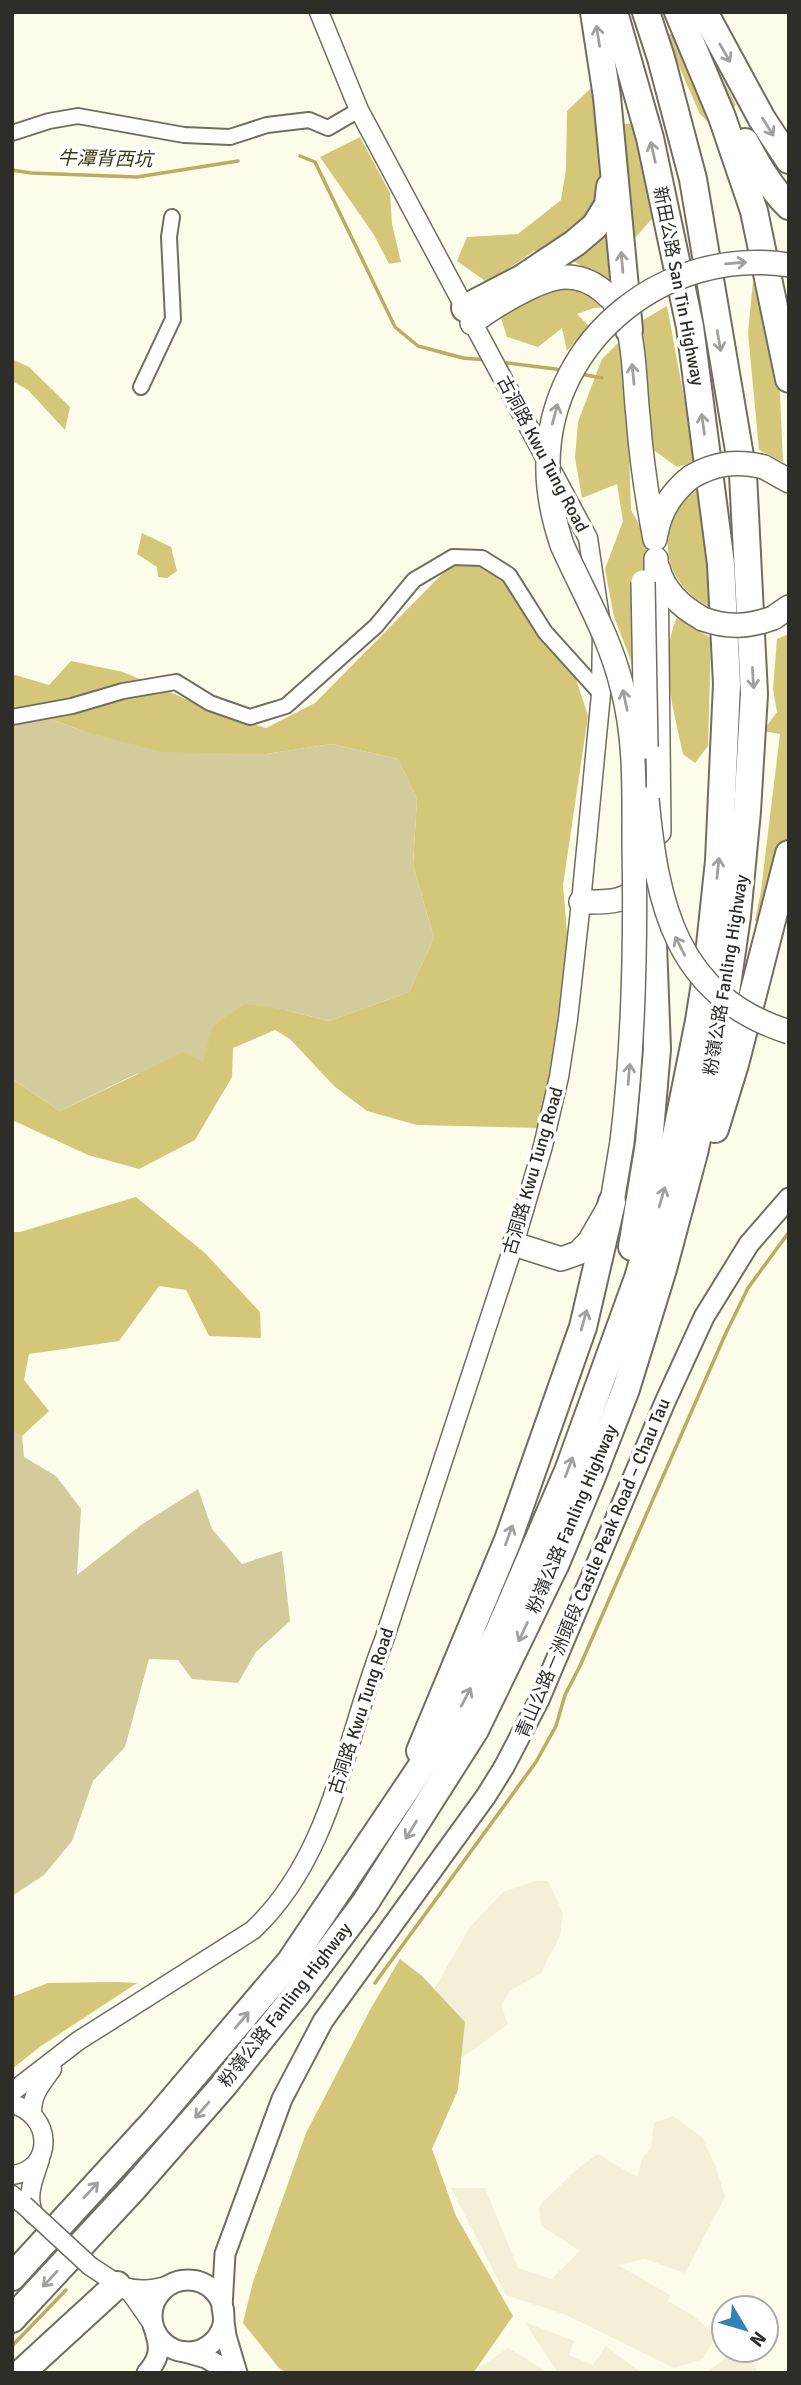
<svg xmlns="http://www.w3.org/2000/svg" width="801" height="2385" viewBox="0 0 801 2385" font-family="Signika,'Noto Sans SC',sans-serif">
  <style>
    .built { fill: #f4f0d8 }
    .green { fill: #d3cb9b }
    .forest { fill: #d5c77a }
    .lines { fill: none; stroke-linecap: round; stroke-linejoin: round }
    .stream { stroke: #baac60; stroke-width: 3.5 }
    .minor-casing { stroke: #716e60; stroke-width: 18 }
    .tertiary-casing { stroke: #716e60; stroke-width: 21 }
    .secondary-casing { stroke: #716e60; stroke-width: 23 }
    .primary-casing { stroke: #716e60; stroke-width: 26 }
    .motorway-casing { stroke: #716e60; stroke-width: 30 }
    .minor { stroke: #fff; stroke-width: 14 }
    .tertiary { stroke: #fff; stroke-width: 18 }
    .secondary { stroke: #fff; stroke-width: 19 }
    .primary { stroke: #fff; stroke-width: 23 }
    .motorway { stroke: #fff; stroke-width: 26 }
    .tertiary-bridge-casing { stroke: #716e60; stroke-width: 21; stroke-linecap: butt }
    .primary-bridge-casing { stroke: #716e60; stroke-width: 26; stroke-linecap: butt }
    .tertiary-bridge { stroke: #fff; stroke-width: 18 }
    .primary-bridge { stroke: #fff; stroke-width: 23 }
    .oneway { stroke: #a1a09e }
    .labels { text-anchor: middle; dominant-baseline: central; stroke-width: 7; stroke-linejoin: round; paint-order: stroke }
    .street-label { font-size: 18px; fill: #2e2d27; stroke: #fff }
    .water-label { font-size: 19px; font-style: italic; fill: #3c3614; stroke: #fff }
  </style>
  <rect width="100%" height="100%" fill="#fdfbea"/>
  <!-- built -->
  <g class="built">
    <polygon points="535,1881 548,1881 563,1913 560,1936 541,1973 510,1991 501,2006 508,2024 446,2070 422,2010 470,1927 503,1892"/>
    <polygon points="673,2116 702,2137 716,2167 725,2197 685,2273 645,2259 618,2265 670,2295 668,2301 692,2315 716,2335 703,2359 674,2368 566,2315 506,2295 451,2188 485,2188 518,2268 551,2279 580,2251 541,2226 539,2206 577,2169 598,2154 637,2177 643,2157 651,2148 654,2123"/>
    <polygon points="525,2322 574,2341 569,2355 593,2365 606,2346 641,2373 558,2373"/>
    <polygon points="508,2348 543,2369 545,2373 476,2373 480,2367"/>
    <polygon points="726,2357 753,2362 758,2373 707,2373"/>
  </g>
  <!-- green -->
  <g class="green">
    <polygon points="12,705 83,731 266,754 332,744 398,759 417,799 413,865 434,938 409,992 329,1021 285,1010 203,1062 136,1074 60,1111 12,1079"/>
    <polygon points="12,1432 22,1436 24,1457 56,1476 81,1509 77,1575 141,1525 198,1489 212,1529 242,1564 282,1551 290,1621 256,1652 238,1683 192,1679 178,1660 149,1659 125,1747 93,1781 72,1841 44,1875 12,1896"/>
  </g>
  <!-- forest -->
  <g class="forest">
    <polygon points="696,28 736,105 710,124 700,114 665,35"/>
    <polygon points="592,87 621,124 632,124 645,152 658,212 634,239 611,248 638,268 639,287 614,275 608,307 594,308 577,314 589,326 567,351 562,328 538,347 507,337 500,315 589,270 551,249 534,251 488,283 457,261 467,237 518,234 561,200 566,169 567,111"/>
    <polygon points="360,137 390,193 392,224 401,262 389,264 374,235 320,157"/>
    <polygon points="753,281 770,343 780,395 783,462 759,450 748,333"/>
    <polygon points="667,306 696,462 677,467 655,451 629,453 631,510 645,535 649,582 637,689 630,658 614,617 605,569 623,521 617,484 582,498 575,458 578,422 602,359 638,323"/>
    <polygon points="12,359 29,367 70,407 65,430 28,390 12,381"/>
    <path d="M702 486 712 608C669 588 652 540 685 500 690 495 696 491 702 486Z"/>
    <polygon points="142,533 171,547 177,571 167,578 158,577 157,567 137,554"/>
    <polygon points="476,556 527,597 569,657 588,716 563,885 568,945 559,1065 542,1128 417,1125 367,1111 334,1086 290,1039 275,1030 233,1048 232,1077 195,1140 139,1169 88,1155 12,1120 12,1079 60,1111 184,1052 203,1062 213,1026 244,1004 285,1010 329,1021 409,992 434,938 413,865 417,799 398,759 332,744 266,754 162,752 83,731 12,705 12,674 49,685 71,661 123,672 221,714 266,728 315,703 448,568"/>
    <path d="M677 617 711 638 708 746 695 763 683 754C674 710 658 660 677 617Z"/>
    <polygon points="789,634 789,830 783,919 781,926 755,921 761,891 780,734 763,731 777,712 773,689 777,639"/>
    <polygon points="136,1197 205,1253 260,1312 261,1338 209,1336 186,1290 159,1286 119,1341 29,1354 24,1380 49,1411 22,1436 12,1432 12,1232 20,1232"/>
    <polygon points="400,1959 422,1976 465,2022 458,2090 432,2149 456,2216 513,2316 474,2372 471,2373 287,2373 279,2368 243,2323 253,2282 306,2133 371,2008"/>
    <polygon points="117,1982 137,1983 41,2046 12,2069 12,1997 48,1983"/>
  </g>
  <g class="lines">
    <!-- stream -->
    <g class="stream">
      <polyline points="300,156 315,162 395,327 418,346 463,358 486,360"/>
      <polyline points="12,170 31,173 137,177 238,161"/>
      <polyline points="501,362 563,370"/>
      <polyline points="581,374 602,378"/>
      <polyline points="375,1983 536,1762 556,1726 565,1695 580,1666 725,1335 748,1288 789,1232"/>
      <polyline points="12,2346 66,2290"/>
    </g>
    <defs>
      <g id="minor">
        <polyline points="12,133 49,121 78,116 184,135 230,137 267,125 309,120 328,128 359,110"/>
        <polyline points="141,387 173,319 169,237 172,217"/>
        <polyline points="12,717 72,706 123,691 176,682 210,703 250,717 286,706 376,626 414,580 453,557 482,558 509,575 545,632 601,694"/>
      </g>
      <g id="tertiary">
        <path d="M12 2092 78 2041 253 1930C333 1855 345 1738 384 1640L514 1244 543 1146 559 1077 568 1019 581 902 601 694 602 632 588 538 359 110 319 12"/>
        <path d="M12 2104C53 2114 55 2170 12 2175"/>
        <path d="M32 2112C32 2094 41 2084 52 2069"/>
        <polyline points="12,2195 24,2205"/>
        <path d="M34 2215C25 2196 34 2178 40 2159"/>
        <polyline points="90,2266 131,2293 152,2323"/>
        <path d="M121 2286C139 2292 154 2290 172 2284"/>
      </g>
      <g id="secondary">
        <circle cx="188" cy="2316" r="36"/>
        <polyline points="185,2352 206,2358 232,2373"/>
        <path d="M147 2373C158 2360 161 2350 156 2335"/>
        <polyline points="237,2373 226,2336 222,2307 225,2254 282,2099 323,2021 486,1796 504,1767 539,1700 665,1402 704,1317 749,1244 789,1198"/>
      </g>
      <g id="primary">
        <path d="M472 323C491 308 532 283 557 278 590 272 621 300 629 331 635 355 635 391 638 416 641 458 647 498 655 539"/>
        <polyline points="764,467 789,481"/>
        <path d="M656 534C660 510 672 492 691 477"/>
        <polyline points="656,559 659,832"/>
        <path d="M658 568C664 592 683 608 703 619"/>
        <polyline points="773,618 789,607"/>
        <path d="M581 902C606 902 629 904 645 881"/>
        <polyline points="514,1244 561,1259 578,1253 589,1242 612,1202 622,1142"/>
      </g>
      <g id="motorway">
        <polyline points="594,12 607,97 629,330"/>
        <polyline points="678,12 722,117 754,211 789,379"/>
        <polyline points="704,12 762,119 789,160"/>
        <path d="M745 142C757 164 770 188 789 206"/>
        <polyline points="465,308 521,279 575,243 595,226 608,205 610,187"/>
        <polyline points="715,1129 735,1064 789,854"/>
        <polyline points="632,1247 649,1143 657,1049 653,944 654,870"/>
        <polyline points="420,1751 508,1540 583,1327 612,1202"/>
        <polyline points="12,2277 155,2121 290,1962 454,1718 499,1631 568,1471 638,1278 668,1175 699,1021 708,964 719,861 727,684 721,564 690,327 650,138 614,12"/>
        <polyline points="12,2319 132,2190 223,2086 297,1994 365,1903 475,1730 556,1563 591,1479 626,1389 663,1269 694,1153 721,1027 737,916 747,811 754,694 743,474 693,179 661,58 646,12"/>
        <polyline points="21,2373 117,2285"/>
      </g>
    </defs>
    <!-- minor casing -->
    <use href="#minor" class="minor-casing"/>
    <!-- tertiary casing -->
    <use href="#tertiary" class="tertiary-casing"/>
    <!-- secondary casing -->
    <use href="#secondary" class="secondary-casing"/>
    <!-- primary casing -->
    <use href="#primary" class="primary-casing"/>
    <!-- motorway casing -->
    <use href="#motorway" class="motorway-casing"/>
    <!-- minor -->
    <use href="#minor" class="minor"/>
    <!-- tertiary -->
    <use href="#tertiary" class="tertiary"/>
    <!-- secondary -->
    <use href="#secondary" class="secondary"/>
    <!-- primary -->
    <use href="#primary" class="primary"/>
    <!-- motorway -->
    <use href="#motorway" class="motorway"/>
    <defs>
      <polyline id="tertiary-bridge" points="24,2205 90,2266"/>
      <g id="primary-bridge">
        <path d="M691 477C715 463 737 460 764 467"/>
        <polyline points="643,582 646,747"/>
        <path d="M703 619C728 628 748 627 773 618"/>
        <path d="M647 799C657 904 675 996 789 1032"/>
        <path d="M622 1142C634 1043 636 945 634 845 634 792 636 738 622 687 610 637 583 592 562 545 553 518 547 491 548 462 550 337 668 246 789 265"/>
      </g>
    </defs>
    <!-- tertiary-bridge casing -->
    <use href="#tertiary-bridge" class="tertiary-bridge-casing"/>
    <!-- primary-bridge casing -->
    <use href="#primary-bridge" class="primary-bridge-casing"/>
    <!-- tertiary-bridge -->
    <use href="#tertiary-bridge" class="tertiary-bridge"/>
    <!-- primary-bridge -->
    <use href="#primary-bridge" class="primary-bridge"/>
  </g>
  <!-- one-way arrows -->
  <defs><path id="oneway-shaft" d="M-6 0H5M1.5-3L5.5 0L1.5 3" fill="none" stroke-width="1.6" stroke-linecap="round" stroke-linejoin="round" transform="scale(1.75)"/></defs>
  <g class="oneway">
    <use href="#oneway-shaft" transform="translate(598 36) rotate(-99)"/>
    <use href="#oneway-shaft" transform="translate(725 53) rotate(60)"/>
    <use href="#oneway-shaft" transform="translate(768 127) rotate(58)"/>
    <use href="#oneway-shaft" transform="translate(653 152) rotate(-103)"/>
    <use href="#oneway-shaft" transform="translate(622 262) rotate(-95)"/>
    <use href="#oneway-shaft" transform="translate(736 263) rotate(-5)"/>
    <use href="#oneway-shaft" transform="translate(719 341) rotate(80)"/>
    <use href="#oneway-shaft" transform="translate(633 374) rotate(-96)"/>
    <use href="#oneway-shaft" transform="translate(555 414) rotate(-75)"/>
    <use href="#oneway-shaft" transform="translate(703 424) rotate(-98)"/>
    <use href="#oneway-shaft" transform="translate(753 678) rotate(87)"/>
    <use href="#oneway-shaft" transform="translate(625 700) rotate(-102)"/>
    <use href="#oneway-shaft" transform="translate(718 868) rotate(-84)"/>
    <use href="#oneway-shaft" transform="translate(680 946) rotate(-117)"/>
    <use href="#oneway-shaft" transform="translate(629 1074) rotate(-85)"/>
    <use href="#oneway-shaft" transform="translate(662 1197) rotate(-74)"/>
    <use href="#oneway-shaft" transform="translate(584 1320) rotate(-74)"/>
    <use href="#oneway-shaft" transform="translate(569 1467) rotate(-69)"/>
    <use href="#oneway-shaft" transform="translate(509 1535) rotate(-70)"/>
    <use href="#oneway-shaft" transform="translate(523 1632) rotate(115)"/>
    <use href="#oneway-shaft" transform="translate(466 1697) rotate(-63)"/>
    <use href="#oneway-shaft" transform="translate(411 1830) rotate(122)"/>
    <use href="#oneway-shaft" transform="translate(242 2020) rotate(-50)"/>
    <use href="#oneway-shaft" transform="translate(202 2110) rotate(131)"/>
    <use href="#oneway-shaft" transform="translate(91 2190) rotate(-47)"/>
    <use href="#oneway-shaft" transform="translate(50 2279) rotate(133)"/>
  </g>
  <g class="labels">
    <!-- street labels -->
    <g class="street-label">
      <text transform="translate(679 286) rotate(79)">新田公路 San Tin Highway</text>
      <text transform="translate(543 454) rotate(62)">古洞路 Kwu Tung Road</text>
      <text transform="translate(726 975) rotate(-81)">粉嶺公路 Fanling Highway</text>
      <text transform="translate(533 1171) rotate(-74)">古洞路 Kwu Tung Road</text>
      <text transform="translate(572 1519) rotate(-67)">粉嶺公路 Fanling Highway</text>
      <text transform="translate(593 1568) rotate(-67)">青山公路－洲頭段 Castle Peak Road – Chau Tau</text>
      <text transform="translate(361 1711) rotate(-72)">古洞路 Kwu Tung Road</text>
      <text transform="translate(285 2005) rotate(-52)">粉嶺公路 Fanling Highway</text>
    </g>
    <!-- water labels -->
    <g class="water-label">
      <text transform="translate(105 159) rotate(1)">牛潭背西坑</text>
    </g>
  </g>
  <!-- border -->
  <rect width="801" height="2385" fill="none" stroke="#2e2d27" stroke-width="28"/>
  <!-- north arrow -->
  <g transform="translate(745 2329) rotate(128)"><circle r="33" fill="#ffffff" stroke="#ababa9" stroke-width="2"/>
  <path d="M0-5L12 26L0 18L-12 26Z" fill="#3782b5"/>
  <text y="-10" font-size="19" font-weight="bold" text-anchor="middle" fill="#2e2d27">N</text>
  </g>
</svg>
